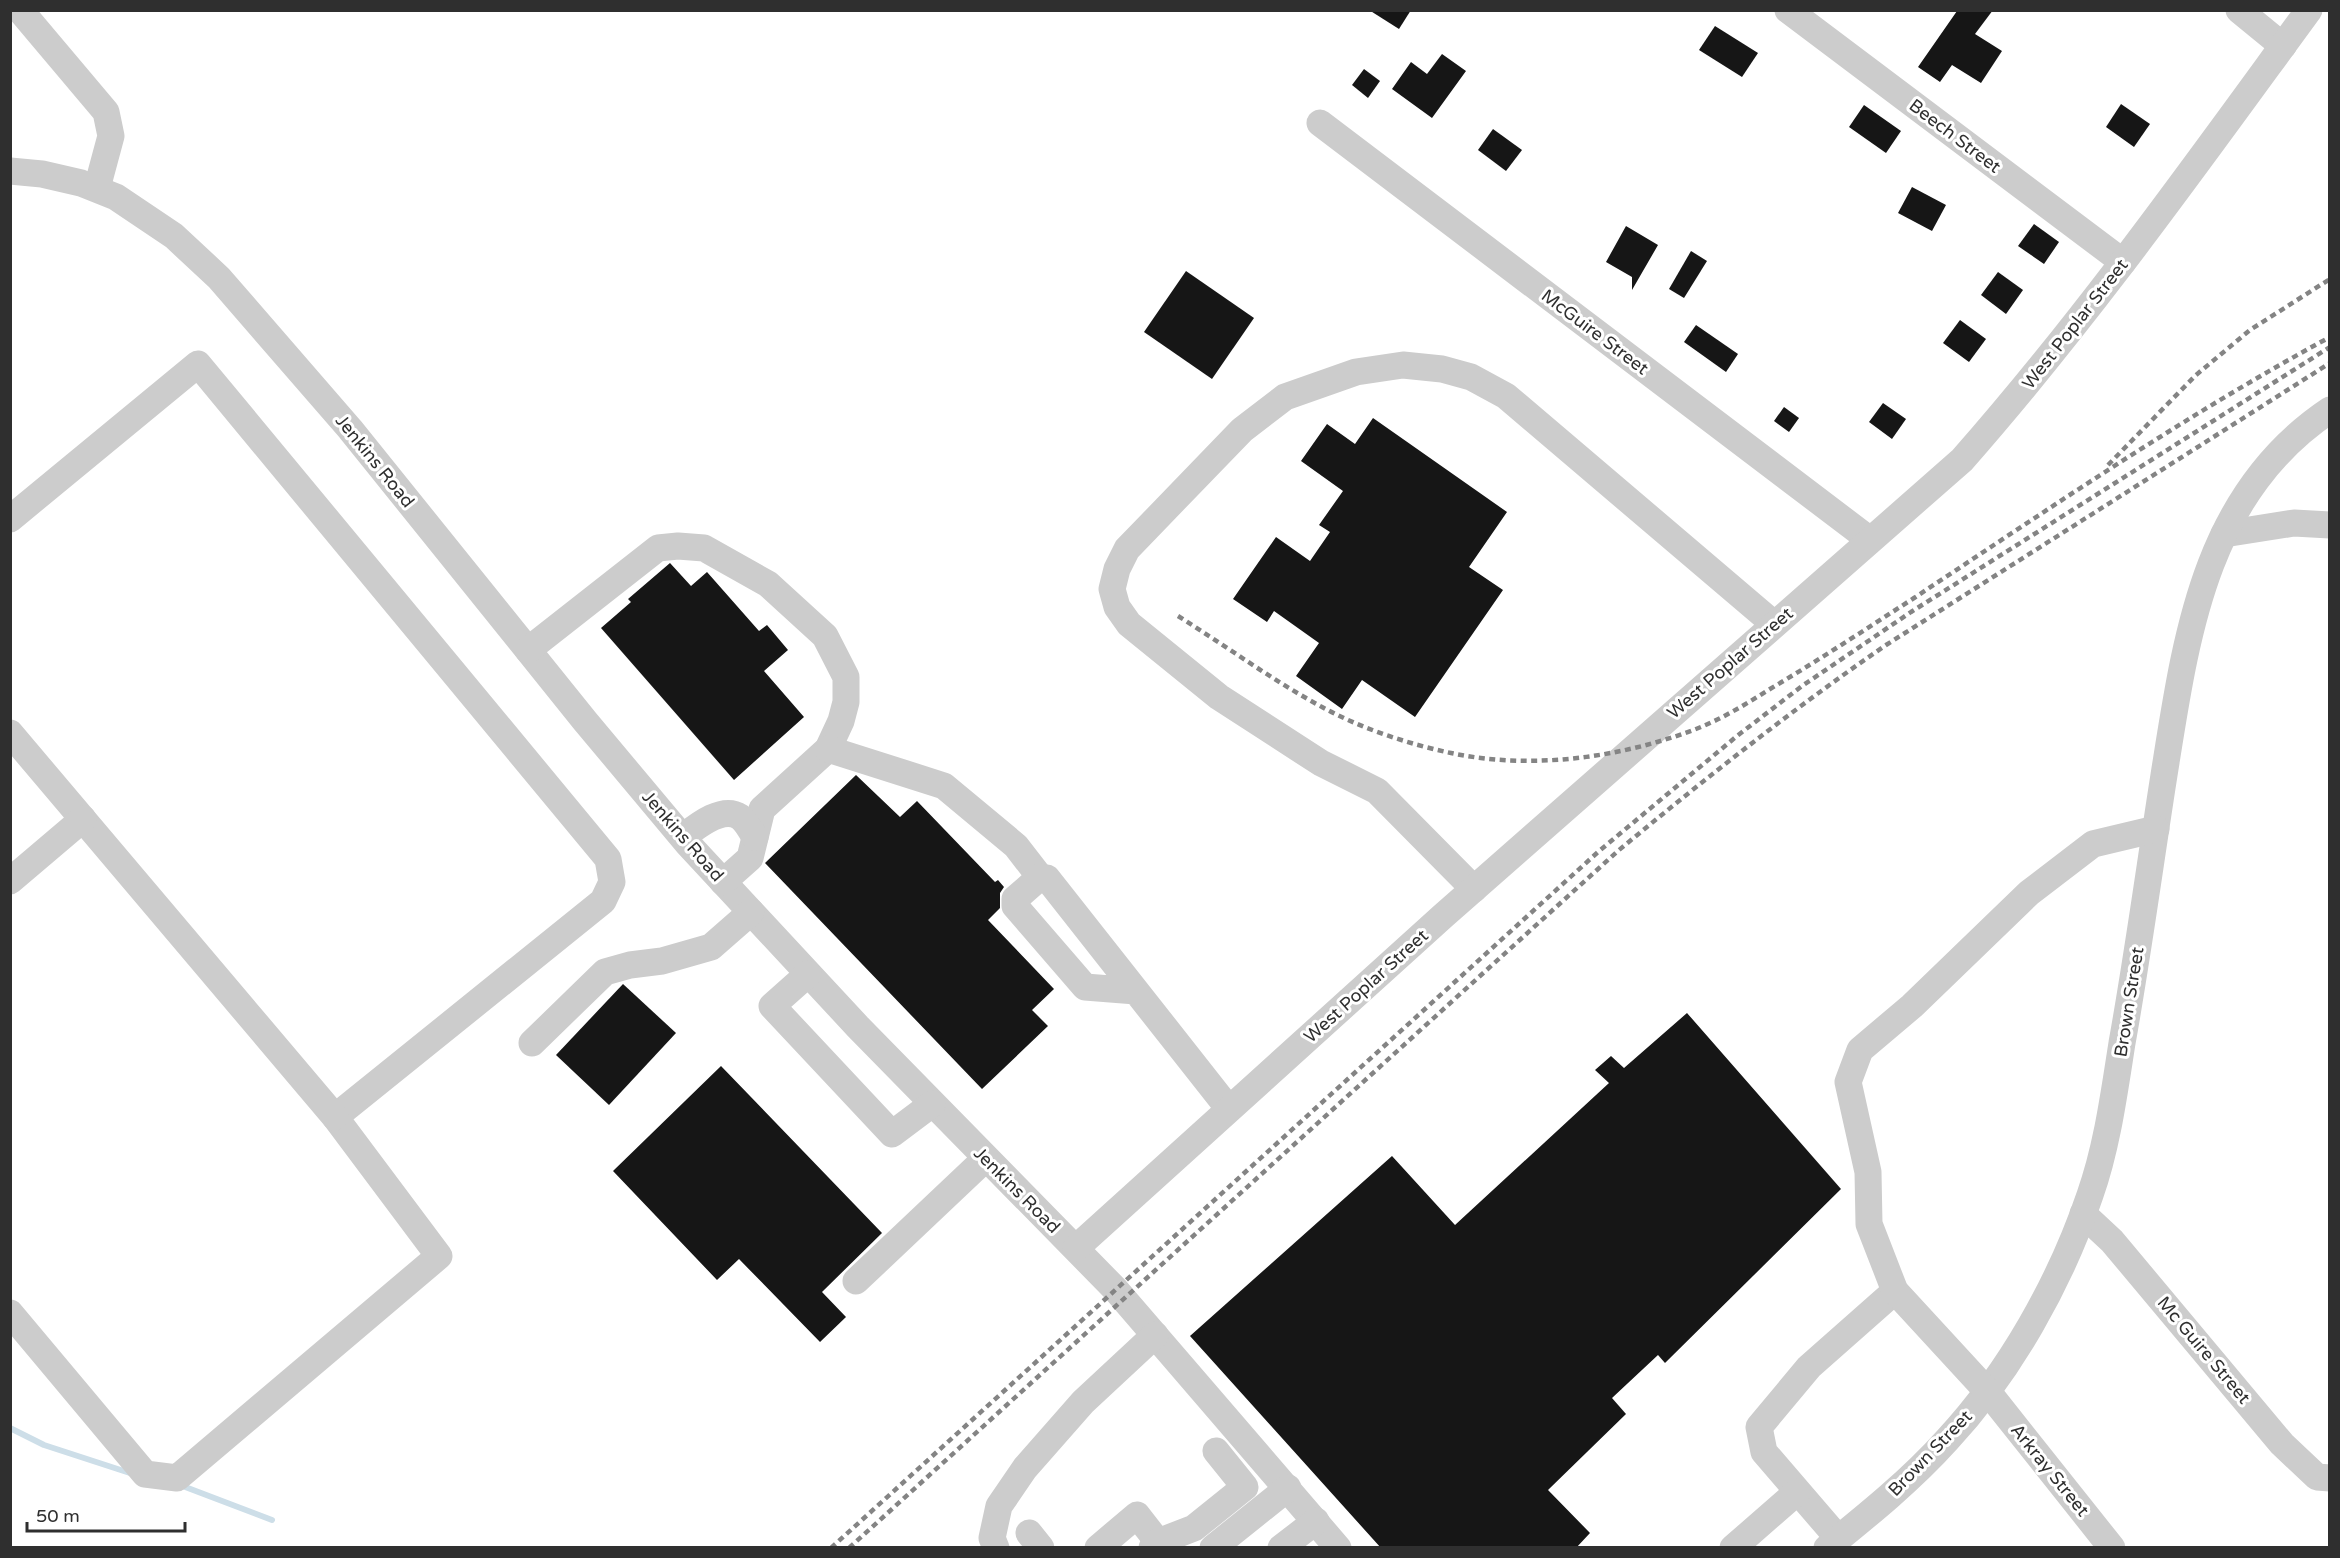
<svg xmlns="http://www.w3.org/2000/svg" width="2340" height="1558" viewBox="0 0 2340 1558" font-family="'Varela Round',sans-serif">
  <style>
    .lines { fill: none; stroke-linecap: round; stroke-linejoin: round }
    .stream { stroke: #cddee8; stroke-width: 6 }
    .building { fill: #161616 }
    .minor { stroke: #ccc; stroke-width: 27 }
    .rail { stroke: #848484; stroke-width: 4.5; stroke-dasharray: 6 4.5; stroke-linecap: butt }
    .labels { text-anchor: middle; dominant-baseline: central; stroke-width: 6; stroke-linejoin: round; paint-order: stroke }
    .street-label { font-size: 18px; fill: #2f2f2f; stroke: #fff }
  </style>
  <rect width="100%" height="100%" fill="#fff"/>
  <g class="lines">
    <!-- stream -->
    <g class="stream">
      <polyline points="10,1428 44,1445 133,1474"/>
      <polyline points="180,1485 272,1520"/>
    </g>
  </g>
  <!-- building -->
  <g class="building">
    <polygon points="1369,10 1411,10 1399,29"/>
    <polygon points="1993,10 1975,34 2002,51 1981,83 1952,65 1940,82 1918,67 1957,11"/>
    <polygon points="1715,26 1758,53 1742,77 1699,50"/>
    <polygon points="1442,54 1466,71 1432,118 1392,89 1411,62 1427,74"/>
    <polygon points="1364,69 1380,81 1368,98 1352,85"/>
    <polygon points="2121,104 2150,124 2134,147 2106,127"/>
    <polygon points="1864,105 1901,131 1886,153 1849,127"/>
    <polygon points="1493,129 1522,150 1506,171 1478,150"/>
    <polygon points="1912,187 1946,205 1932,231 1898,213"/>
    <polygon points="2034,224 2059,242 2044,264 2018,246"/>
    <polygon points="1626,226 1658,245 1632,290 1632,277 1606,262"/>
    <polygon points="1691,251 1707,261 1684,298 1669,289"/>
    <polygon points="1186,271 1254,318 1212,379 1144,332"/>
    <polygon points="1998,272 2023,290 2006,314 1981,295"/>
    <polygon points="1960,320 1986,339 1969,362 1943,343"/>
    <polygon points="1696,325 1738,354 1726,372 1684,342"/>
    <polygon points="1883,403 1906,419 1892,439 1869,422"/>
    <polygon points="1784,407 1799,418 1789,432 1774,421"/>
    <polygon points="1373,418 1507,512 1469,567 1503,590 1415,717 1362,680 1342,709 1296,676 1319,643 1274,611 1267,622 1233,599 1276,537 1310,561 1330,532 1319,525 1343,491 1301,461 1327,424 1355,444"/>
    <polygon points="670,563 691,586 707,572 759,631 767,625 788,650 764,671 804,717 734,780 601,628 631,602 628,599"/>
    <polygon points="856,775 900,817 917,801 995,882 998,880 1004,887 1000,893 1000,908 988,920 1054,989 1032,1010 1048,1026 982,1089 765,863"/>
    <polygon points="623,984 676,1033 609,1105 556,1055"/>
    <polygon points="1687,1013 1841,1189 1665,1363 1658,1355 1612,1398 1626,1414 1548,1490 1590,1533 1576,1548 1381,1548 1190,1336 1392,1156 1455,1225 1609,1083 1595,1070 1611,1056 1624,1068"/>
    <polygon points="721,1066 882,1233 822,1292 846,1317 820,1342 739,1259 717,1280 613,1171"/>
  </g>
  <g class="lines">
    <!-- minor -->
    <g class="minor">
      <polyline points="20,10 106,112 111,136 97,188"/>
      <polyline points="1788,10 2123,262"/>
      <polyline points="2239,10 2283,46"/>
      <polyline points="1320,123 1870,540"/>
      <polyline points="10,171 42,174 81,183 116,197 174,236 219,278 350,429 585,721 688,844 858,1027 1116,1290 1338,1548"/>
      <polyline points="10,519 198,364 608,859 612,882 603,901 335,1117 439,1256 177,1478 145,1474 10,1313"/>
      <polyline points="2224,534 2294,523 2330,525"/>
      <polyline points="528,650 658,548 678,546 704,548 768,584 825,636 846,677 846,702 841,721 828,749 762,809 750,858 723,882"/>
      <polyline points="10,733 335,1117"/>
      <polyline points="828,749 944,786 1016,846 1040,877"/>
      <path d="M683 837C696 827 722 805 740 817 746 821 751 831 755 837"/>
      <polyline points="10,881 83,819"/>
      <polyline points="1474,889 1377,791 1321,763 1219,697 1129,624 1117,607 1112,589 1117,569 1127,549 1242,430 1285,397 1356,372 1403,365 1442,369 1471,377 1506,396 1774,624"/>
      <polyline points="808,974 772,1006 892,1134 932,1104"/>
      <polyline points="1136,991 1085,987 1015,906 1015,899 1040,877 1047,878 1229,1109"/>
      <polyline points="532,1043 605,972 630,965 662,961 711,947 751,912"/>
      <polyline points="2083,1214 2112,1241 2282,1444 2317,1477 2330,1478"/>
      <path d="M1076 1248 1443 916 1962 460C2087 318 2197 163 2309 10"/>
      <polyline points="856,1281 985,1159"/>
      <polyline points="1029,1533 1041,1548"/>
      <polyline points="1838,1538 1764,1452 1759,1427 1809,1367 1895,1291"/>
      <polyline points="996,1548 992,1538 999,1506 1025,1468 1083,1402 1155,1335"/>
      <polyline points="1098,1548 1137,1515 1158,1542"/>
      <polyline points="1152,1548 1158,1542 1194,1528 1245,1487 1216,1451"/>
      <polyline points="1213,1548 1288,1488"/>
      <polyline points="1281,1548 1316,1521"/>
      <polyline points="1733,1548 1797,1492"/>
      <path d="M1827 1548C1869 1514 1911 1480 1947 1440 2010 1372 2060 1283 2090 1195 2107 1147 2114 1094 2122 1043 2138 954 2150 864 2164 775 2186 637 2204 494 2330 410"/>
      <polyline points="2112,1548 1988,1392 1895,1291 1869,1224 1868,1172 1848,1082 1860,1050 1912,1006 2029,893 2093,844 2156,829"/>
    </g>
    <!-- rail -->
    <g class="rail">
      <polyline points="2108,465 2196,375 2250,330 2330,279"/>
      <path d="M1178 616C1226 646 1272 680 1322 707 1360 728 1408 744 1451 753 1531 770 1620 758 1696 729 1722 719 1746 704 1770 689 1819 660 1866 629 1914 598 2050 508 2186 415 2330 337"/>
      <polyline points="831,1548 1598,852 1737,736 1802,686 1911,612 2330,347"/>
      <path d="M849 1548 1619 850C1706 778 1793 709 1886 645L2330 363"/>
    </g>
  </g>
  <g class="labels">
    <!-- street labels -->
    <g class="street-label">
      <text transform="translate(1955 136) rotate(37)">Beech Street</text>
      <text transform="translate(2075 324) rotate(-52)">West Poplar Street</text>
      <text transform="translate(1595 332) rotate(37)">McGuire Street</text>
      <text transform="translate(375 461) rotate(51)">Jenkins Road</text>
      <text transform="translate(1730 663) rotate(-41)">West Poplar Street</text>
      <text transform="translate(683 836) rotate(49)">Jenkins Road</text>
      <text transform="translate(1366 986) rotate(-42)">West Poplar Street</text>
      <text transform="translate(2129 1002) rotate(-81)">Brown Street</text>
      <text transform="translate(1017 1190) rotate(45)">Jenkins Road</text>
      <text transform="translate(2204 1350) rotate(50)">Mc Guire Street</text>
      <text transform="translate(1930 1453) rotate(-46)">Brown Street</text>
      <text transform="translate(2050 1470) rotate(51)">Arkray Street</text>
    </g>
  </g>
  <!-- border -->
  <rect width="2340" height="1558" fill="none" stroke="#2f2f2f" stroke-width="24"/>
  <!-- scale -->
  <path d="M27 1522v9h158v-9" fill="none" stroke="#2f2f2f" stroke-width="3"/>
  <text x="36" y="1522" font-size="18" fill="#2f2f2f" stroke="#ffffff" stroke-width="4.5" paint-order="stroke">50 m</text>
</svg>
